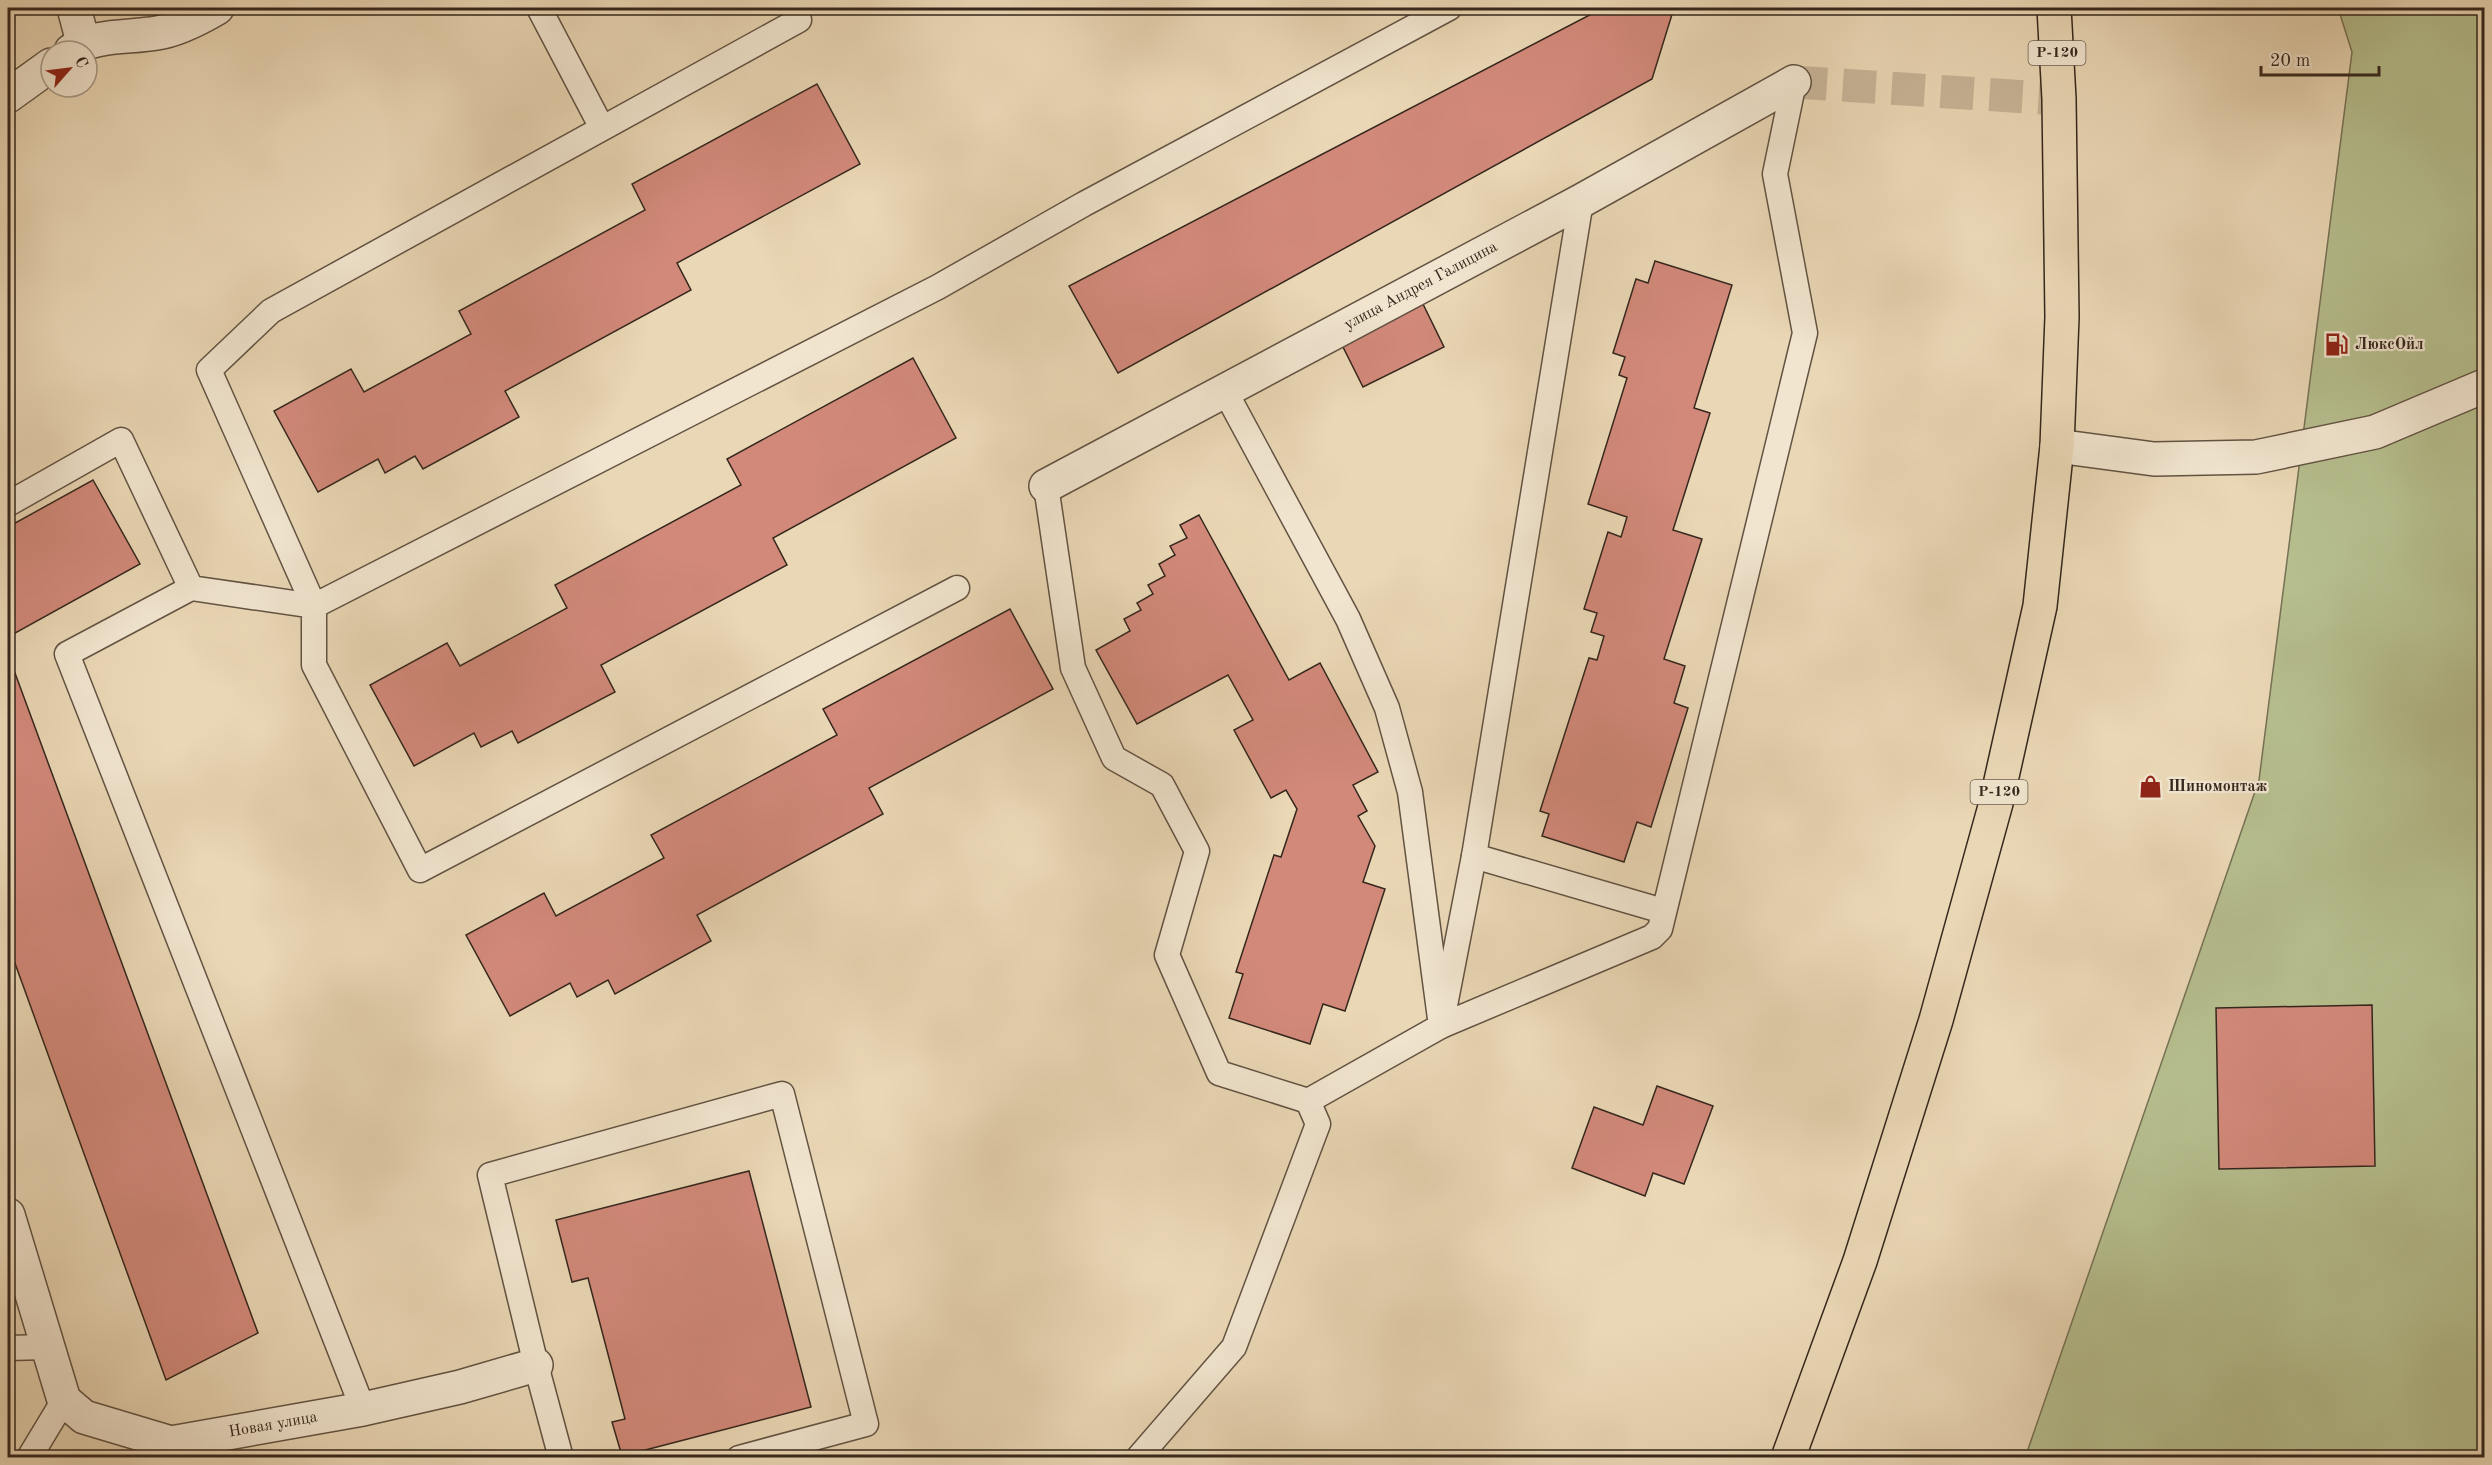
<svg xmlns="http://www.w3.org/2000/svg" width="2492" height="1465" viewBox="0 0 2492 1465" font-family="'Old Standard TT',serif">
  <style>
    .green { fill: #b6be8e; stroke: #767256; stroke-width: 1.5 }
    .building { fill: #d2897a; stroke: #35271d; stroke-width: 1.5 }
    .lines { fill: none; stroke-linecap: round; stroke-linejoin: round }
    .street-tunnel { stroke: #c6b497; stroke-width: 33; stroke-dasharray: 33 16; stroke-linecap: butt }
    .lane-casing { stroke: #625343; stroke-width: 27 }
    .street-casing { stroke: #625343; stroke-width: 36 }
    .primary-casing { stroke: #35271d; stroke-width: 36 }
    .lane { stroke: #f1e5cf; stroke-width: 24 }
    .street { stroke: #f1e5cf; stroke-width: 33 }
    .primary { stroke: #ead7b5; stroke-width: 33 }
    .labels { text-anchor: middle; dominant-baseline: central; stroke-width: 4.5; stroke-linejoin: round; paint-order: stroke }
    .shield { fill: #f1e5cf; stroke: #6d6052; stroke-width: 1.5 }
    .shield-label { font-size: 15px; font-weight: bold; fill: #35271d }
    .street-label { font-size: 16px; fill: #35271d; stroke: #f1e5cf }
    .poi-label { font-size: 16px; font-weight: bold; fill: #35271d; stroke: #f1e5cf; text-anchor: start }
  </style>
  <rect width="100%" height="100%" fill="#ead7b5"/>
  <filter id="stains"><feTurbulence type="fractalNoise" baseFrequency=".00333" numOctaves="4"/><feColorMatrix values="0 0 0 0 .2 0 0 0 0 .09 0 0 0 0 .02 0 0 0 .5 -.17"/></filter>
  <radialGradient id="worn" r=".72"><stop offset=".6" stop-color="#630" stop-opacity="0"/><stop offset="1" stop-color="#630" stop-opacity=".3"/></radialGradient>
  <!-- green -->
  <polygon class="green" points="2338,8 2484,8 2484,1457 2025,1458 2259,780 2352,52"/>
  <!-- building -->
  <g class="building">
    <polygon points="1603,8 1674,8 1652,79 1118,373 1069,286"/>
    <polygon points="817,84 860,164 677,263 691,290 505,391 519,417 423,469 415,456 385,473 378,459 318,492 274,411 351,369 364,392 471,334 459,311 645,210 632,184"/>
    <polygon points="1655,261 1732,285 1694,408 1710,413 1673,530 1702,539 1664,659 1685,666 1674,703 1688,708 1651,827 1637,822 1624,862 1542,836 1549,814 1540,811 1589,658 1597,660 1604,636 1591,632 1597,613 1584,609 1608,532 1621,537 1627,517 1588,504 1627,378 1619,375 1625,357 1613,353 1636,279 1648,283"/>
    <polygon points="1421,300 1444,347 1363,387 1340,341"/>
    <polygon points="913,358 956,438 773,538 787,565 601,665 615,692 518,743 512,731 481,747 474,733 414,766 370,685 447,643 460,666 567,608 555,585 741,485 727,459"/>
    <polygon points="93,480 140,564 8,637 8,527"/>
    <polygon points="1199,515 1289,680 1320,663 1378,772 1353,785 1367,811 1358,816 1375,846 1363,882 1385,889 1345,1011 1323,1004 1310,1044 1229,1018 1243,974 1236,972 1274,855 1281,857 1297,809 1286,790 1271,798 1234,730 1253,720 1228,675 1137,724 1096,650 1130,631 1124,619 1141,610 1137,603 1153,594 1148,585 1165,576 1159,564 1175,555 1170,546 1187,538 1180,525"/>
    <polygon points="1010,609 1053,689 869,788 883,814 697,915 711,941 615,994 608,980 577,997 570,983 510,1016 466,935 544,893 556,916 664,858 651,835 837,735 823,709"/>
    <polygon points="8,654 258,1333 166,1380 8,944"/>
    <polygon points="2372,1005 2375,1166 2219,1169 2216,1008"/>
    <polygon points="1657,1086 1713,1106 1684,1184 1653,1173 1645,1196 1572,1168 1594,1107 1643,1125"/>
    <polygon points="749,1171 811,1407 622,1456 612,1422 625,1419 588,1278 572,1282 556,1220"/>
  </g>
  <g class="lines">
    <!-- street-tunnel -->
    <polyline class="street-tunnel" points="1794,82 2059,99"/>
    <defs>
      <g id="lane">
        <polyline points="539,8 602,128"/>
        <polyline points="799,20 271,311 209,370 314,606 938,287 1084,204 1449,8"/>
        <polyline points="1581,201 1474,856 1663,911"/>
        <polyline points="1046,486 1073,668 1114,758 1162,785 1197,851 1167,955 1219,1073 1308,1101"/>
        <polyline points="8,504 121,440 191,588 314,606 314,665 420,870 957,588"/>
        <polyline points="191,588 67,654 363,1409"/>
        <polyline points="1474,856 1441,1026 1652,937 1660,929 1805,333 1775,174 1794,82"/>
        <polyline points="8,1348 47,1347"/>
        <polyline points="29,1458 64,1400"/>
        <polyline points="561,1458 536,1365 490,1175 782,1094 866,1424 739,1458"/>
        <polyline points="1138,1458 1234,1347 1318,1124 1308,1101 1441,1026 1410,792 1387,708 1348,619 1225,391"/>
      </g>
      <g id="street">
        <polyline points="74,8 83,42"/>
        <path d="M71 51C94 34 129 38 157 33 177 30 200 18 217 8"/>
        <polyline points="8,96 51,65"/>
        <polyline points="2057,446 2154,459 2256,457 2375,432 2484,386"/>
        <polyline points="1046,486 1581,201 1794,82"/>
        <polyline points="8,1215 64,1400 84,1417 171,1443 363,1409 460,1387 536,1365"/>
      </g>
      <polyline id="primary" points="1788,1458 1860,1261 1936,1020 1996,803 2040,606 2057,446 2062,317 2059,99 2054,8"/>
    </defs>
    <!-- lane casing -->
    <use href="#lane" class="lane-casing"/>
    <!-- street casing -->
    <use href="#street" class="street-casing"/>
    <!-- primary casing -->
    <use href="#primary" class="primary-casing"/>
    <!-- lane -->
    <use href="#lane" class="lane"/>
    <!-- street -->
    <use href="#street" class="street"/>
    <!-- primary -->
    <use href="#primary" class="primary"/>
  </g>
  <!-- icons -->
  <defs>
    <symbol id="fuel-bare" viewBox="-9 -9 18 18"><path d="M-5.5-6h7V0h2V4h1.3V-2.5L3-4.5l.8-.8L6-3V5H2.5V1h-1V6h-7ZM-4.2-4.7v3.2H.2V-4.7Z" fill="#8f2418" stroke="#f1e5cf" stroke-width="2.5" paint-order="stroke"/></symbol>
    <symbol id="shop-bare" viewBox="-9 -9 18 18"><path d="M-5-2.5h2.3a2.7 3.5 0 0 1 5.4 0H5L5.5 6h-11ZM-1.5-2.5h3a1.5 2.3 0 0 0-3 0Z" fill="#8f2418" stroke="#f1e5cf" stroke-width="2.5" paint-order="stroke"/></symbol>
  </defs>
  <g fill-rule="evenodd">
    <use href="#fuel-bare" x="2320" y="328" width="33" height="33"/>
    <use href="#shop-bare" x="2134" y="770" width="33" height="33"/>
  </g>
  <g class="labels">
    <!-- shield labels -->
    <g class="shield">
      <rect x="2028.5" y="41" width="57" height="24" rx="4.5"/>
      <rect x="1970.5" y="780" width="57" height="24" rx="4.5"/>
    </g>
    <g class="shield-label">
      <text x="2057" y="53">Р-120</text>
      <text x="1999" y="792">Р-120</text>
    </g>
    <!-- street labels -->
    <g class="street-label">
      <text transform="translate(1421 286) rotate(-28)">улица Андрея Галицина</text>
      <text transform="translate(273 1425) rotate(-10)">Новая улица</text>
    </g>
    <!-- poi labels -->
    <g class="poi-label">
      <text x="2355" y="345">ЛюксОйл</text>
      <text x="2168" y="787">Шиномонтаж</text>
    </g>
  </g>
  <!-- margin -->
  <rect width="2492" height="1465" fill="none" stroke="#ead7b5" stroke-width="30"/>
  <rect x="9" y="9" width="2474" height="1447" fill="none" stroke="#35271d" stroke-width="3"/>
  <rect x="15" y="15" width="2462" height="1435" fill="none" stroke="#35271d" stroke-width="1.5"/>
  <!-- north arrow -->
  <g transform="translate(69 69) rotate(62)"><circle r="28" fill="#f1e5cf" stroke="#a69988" stroke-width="1.5"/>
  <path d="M0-4.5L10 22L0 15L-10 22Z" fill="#8f2418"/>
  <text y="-9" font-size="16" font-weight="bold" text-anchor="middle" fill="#35271d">С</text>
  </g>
  <!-- scale -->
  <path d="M2261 66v9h118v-9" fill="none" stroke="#35271d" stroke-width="3"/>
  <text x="2270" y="66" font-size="18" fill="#35271d" stroke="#f1e5cf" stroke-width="4.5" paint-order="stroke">20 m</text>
  <rect width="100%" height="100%" filter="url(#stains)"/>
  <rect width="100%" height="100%" fill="url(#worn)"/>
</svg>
